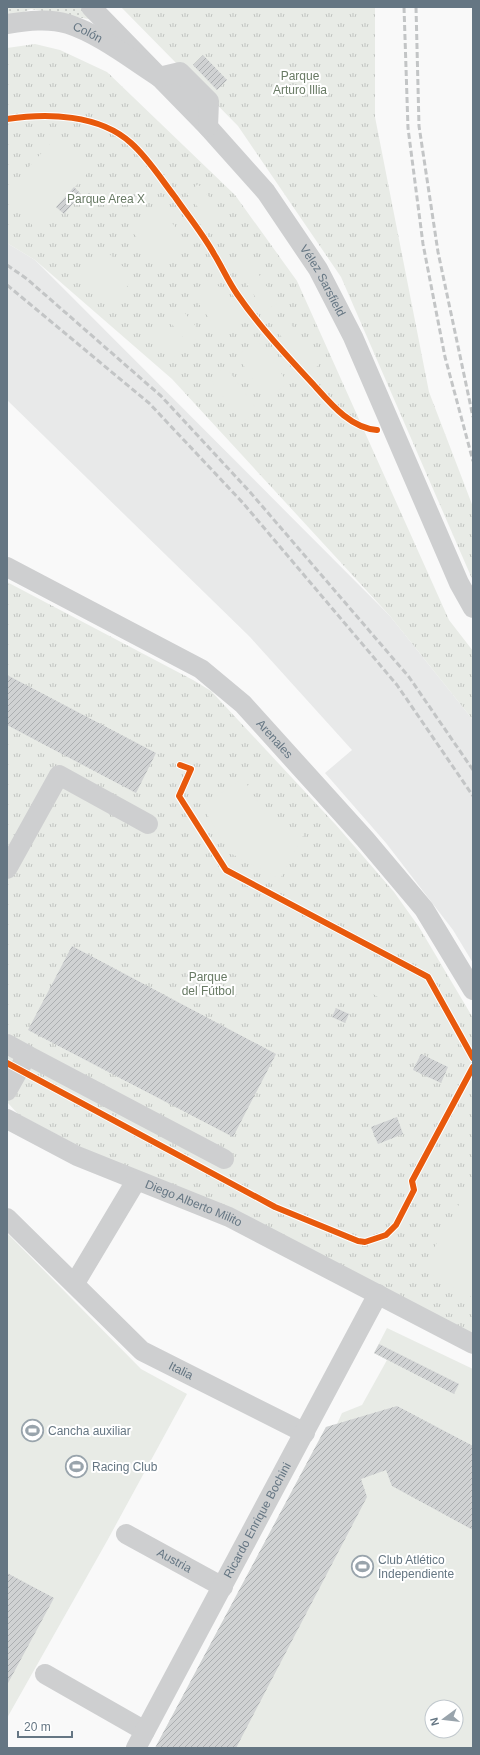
<svg xmlns="http://www.w3.org/2000/svg" width="480" height="1755" viewBox="0 0 480 1755" font-family="Helvetica,sans-serif">
  <style>
    .built { fill: #e8e9e9 }
    .grass { fill: url(#grass-dots) }
    .park { fill: url(#park-tufts) }
    .garden { fill: #e8ebe6; fill-rule: evenodd }
    .building { fill: url(#building-hatch) }
    .lines { fill: none; stroke-linecap: round; stroke-linejoin: round }
    .minor { stroke: #cecfd0; stroke-width: 20 }
    .rail { stroke: #c3c5c6; stroke-width: 3; stroke-dasharray: 6 3; stroke-linecap: butt }
    .cycleway-casing { stroke: #fff; stroke-width: 8 }
    .cycleway { stroke: #e8590c; stroke-width: 6 }
    .labels { text-anchor: middle; dominant-baseline: central; stroke-width: 4; stroke-linejoin: round; paint-order: stroke }
    .street-label { font-size: 12px; fill: #657683; stroke: #fff }
    .park-label { font-size: 12px; fill: #687a64; stroke: #fff }
    .poi-label { font-size: 12px; fill: #657683; stroke: #fff; text-anchor: start }
  </style>
  <defs>
    <pattern id="grass-dots" width="8" height="8" patternUnits="userSpaceOnUse"><rect width="8" height="8" fill="#e8ebe6"/><path d="M2 2h.1M6 6h.1" fill="none" stroke="#c0c3c0" stroke-width="1.8" stroke-linecap="round"/></pattern>
    <pattern id="park-tufts" width="24" height="20" patternUnits="userSpaceOnUse"><rect width="24" height="20" fill="#e8ebe6"/><path d="M3 7l-1-3M5 7V3M7 7l1-3M15 17l-1-3M17 17v-4M19 17l1-3" fill="none" stroke="#c0c3c0"/></pattern>
    <pattern id="building-hatch" width="6" height="6" patternUnits="userSpaceOnUse"><rect width="6" height="6" fill="#d0d2d3"/><path d="M-1 1l2-2M0 6l6-6M5 7l2-2" fill="none" stroke="#acafb1"/></pattern>
  </defs>
  <rect width="100%" height="100%" fill="#f9f9f9"/>
  <!-- built -->
  <polygon class="built" points="7,243 35,260 390,616 473,720 473,963 453,930 386,843 325,773 352,750 250,637 7,400"/>
  <!-- grass -->
  <polygon class="grass" points="7,7 82,7 94,20 31,9 7,19"/>
  <!-- park -->
  <g class="park">
    <polygon points="121,7 375,7 375,117 429,392 473,507 473,581 341,277 238,126"/>
    <polygon points="35,44 60,50 107,72 235,195 297,281 449,620 473,651 473,720 390,616 172,379 35,260 7,243 7,48"/>
    <polygon points="7,582 193,680 211,691 336,825 394,892 419,927 473,1018 473,1335 92,1153 18,1114 7,1102"/>
  </g>
  <!-- garden -->
  <g class="garden">
    <polygon points="56,137 91,169 37,229 7,202 7,191"/>
    <polygon points="198,184 223,213 211,223 187,194"/>
    <polygon points="160,207 188,244 159,267 131,230"/>
    <polygon points="102,247 135,278 111,304 78,274"/>
    <polygon points="245,254 278,303 265,311 232,263"/>
    <polygon points="212,277 242,320 221,335 191,293"/>
    <polygon points="179,306 202,334 189,345 166,317"/>
    <polygon points="286,317 319,365 307,374 274,326"/>
    <polygon points="161,321 184,349 170,360 147,332"/>
    <polygon points="258,341 288,383 267,399 237,356"/>
    <polygon points="226,367 258,411 242,422 210,379"/>
    <polygon points="243,778 266,815 304,834 280,879 230,853 202,806"/>
    <polygon points="378,985 394,994 389,1004 373,994"/>
    <polygon points="473,1180 473,1298 422,1269"/>
    <polygon points="7,1233 141,1369 187,1394 107,1541 7,1718"/>
    <path d="M387 1328 473 1369V1748H155L326 1427 337 1424 342 1413 362 1405 387 1360 374 1353ZM432 1707H456V1731H432Z"/>
  </g>
  <!-- building -->
  <g class="building">
    <polygon points="203,55 227,80 217,90 193,65"/>
    <polygon points="74,187 81,194 64,214 56,207"/>
    <polygon points="7,675 156,753 136,793 7,725"/>
    <polygon points="72,946 276,1054 233,1137 28,1030"/>
    <polygon points="336,1008 349,1014 345,1023 332,1017"/>
    <polygon points="421,1054 448,1067 441,1083 413,1070"/>
    <polygon points="397,1117 403,1134 378,1144 371,1127"/>
    <polygon points="379,1344 459,1384 454,1394 374,1353"/>
    <polygon points="397,1406 473,1446 473,1530 392,1486 386,1470 361,1479 367,1497 236,1748 155,1748 326,1427"/>
    <polygon points="7,1573 54,1598 7,1685"/>
  </g>
  <g class="lines">
    <!-- minor -->
    <g class="minor">
      <path id="s1" d="M91 7 208 127 266 192 318 269 353 337 459 583 473 608"/>
      <path id="s2" d="M7 24C27 21 48 18 68 24 99 34 131 59 159 77L180 72 209 101 208 127"/>
      <path id="s3" d="M7 567 201 669 243 704 365 839 424 909 473 990"/>
      <polyline points="7,869 59,775 148,824"/>
      <polyline points="7,1044 27,1055"/>
      <polyline points="7,1091 27,1055 224,1159"/>
      <path id="s4" d="M7 1119 77 1156 229 1217 473 1344"/>
      <path id="s5" d="M7 1218 142 1351 305 1433"/>
      <polyline points="75,1283 136,1181"/>
      <path id="s6" d="M126 1534 223 1587"/>
      <polyline points="45,1674 145,1731"/>
      <path id="s7" d="M136 1748 378 1294"/>
    </g>
    <!-- rail -->
    <g class="rail">
      <polyline points="404,7 408,128 423,244 445,357 473,461"/>
      <polyline points="416,7 419,126 438,252 473,417"/>
      <polyline points="7,265 27,279 161,396 250,492 409,677 473,770"/>
      <polyline points="7,285 149,403 243,503 397,685 473,796"/>
    </g>
    <defs>
      <g id="cycleway">
        <path d="M7 119C47 113 99 114 131 143 148 158 161 179 175 197 188 216 203 234 214 254 222 267 228 281 237 294 259 326 286 355 313 384 330 403 350 428 377 430"/>
        <polyline points="180,765 191,769 179,796 226,870 428,977 473,1058"/>
        <polyline points="7,1063 275,1207 358,1241 365,1242 386,1235 396,1225 414,1190 412,1181 473,1067"/>
      </g>
    </defs>
    <!-- cycleway casing -->
    <use href="#cycleway" class="cycleway-casing"/>
    <!-- cycleway -->
    <use href="#cycleway" class="cycleway"/>
  </g>
  <!-- icons -->
  <defs>
    <symbol id="stadium-ring" viewBox="-11 -11 22 22"><circle r="9.5" fill="#fff" stroke="#99a4ac" stroke-width="1.5"/><path d="M0-5a6.5 5 0 1 0 0 10a6.5 5 0 1 0 0-10ZM-3.5-1.8h7v3.6h-7Z" fill="#99a4ac"/></symbol>
  </defs>
  <g fill-rule="evenodd">
    <use href="#stadium-ring" x="20" y="1418" width="25" height="25"/>
    <use href="#stadium-ring" x="64" y="1454" width="25" height="25"/>
    <use href="#stadium-ring" x="350" y="1554" width="25" height="25"/>
  </g>
  <g class="labels">
    <!-- street labels -->
    <g class="street-label">
      <text stroke="none"><textPath href="#s2" startOffset="83">Colón</textPath></text>
      <text stroke="none"><textPath href="#s1" startOffset="360">Vélez Sarsfield</textPath></text>
      <text stroke="none"><textPath href="#s3" startOffset="321">Arenales</textPath></text>
      <text stroke="none"><textPath href="#s4" startOffset="205">Diego Alberto Milito</textPath></text>
      <text stroke="none"><textPath href="#s5" startOffset="233">Italia</textPath></text>
      <text stroke="none"><textPath href="#s7" startOffset="258">Ricardo Enrique Bochini</textPath></text>
      <text stroke="none"><textPath href="#s6" startOffset="55">Austria</textPath></text>
    </g>
    <!-- park labels -->
    <g class="park-label">
      <text x="300" y="76">Parque<tspan x="300" dy="14">Arturo Illia</tspan></text>
      <text x="106" y="199">Parque Area X</text>
      <text x="208" y="977">Parque<tspan x="208" dy="14">del Fútbol</tspan></text>
    </g>
    <!-- poi labels -->
    <g class="poi-label">
      <text x="48" y="1431">Cancha auxiliar</text>
      <text x="92" y="1467">Racing Club</text>
      <text x="378" y="1560">Club Atlético<tspan x="378" dy="14">Independiente</tspan></text>
    </g>
  </g>
  <!-- border -->
  <rect width="480" height="1755" fill="none" stroke="#657683" stroke-width="16"/>
  <!-- north arrow -->
  <g transform="translate(444 1719) rotate(255)"><circle r="19" fill="#ffffff" stroke="#c1c8cd"/>
  <path d="M0-3L7 15L0 10L-7 15Z" fill="#99a4ac"/>
  <text y="-6" font-size="11" font-weight="bold" text-anchor="middle" fill="#657683">N</text>
  </g>
  <!-- scale -->
  <path d="M18 1731v6h54v-6" fill="none" stroke="#657683" stroke-width="2"/>
  <text x="24" y="1731" font-size="12" fill="#657683" stroke="#ffffff" stroke-width="3" paint-order="stroke">20 m</text>
</svg>
